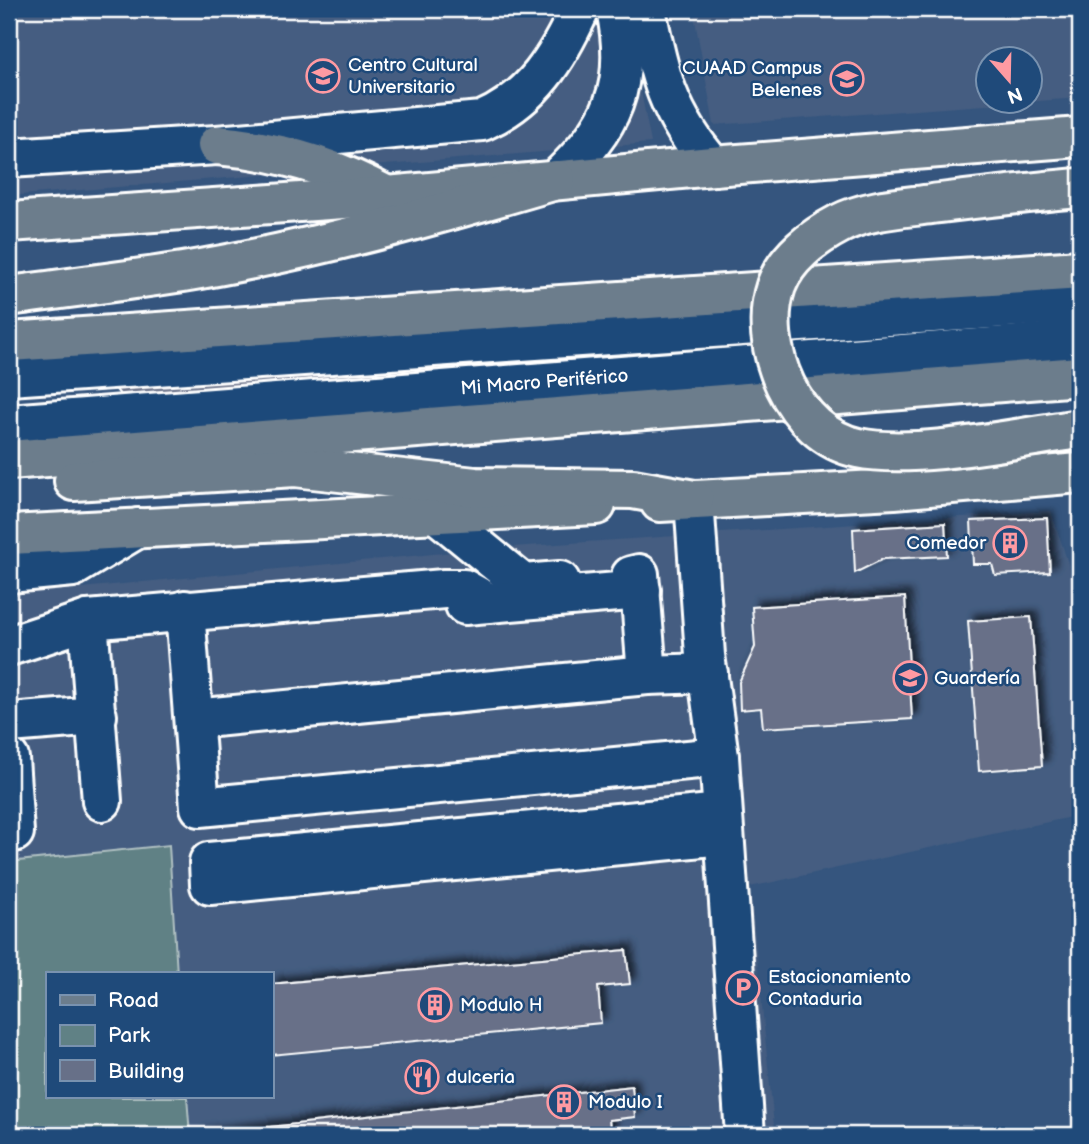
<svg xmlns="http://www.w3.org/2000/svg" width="1089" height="1144" viewBox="0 0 1089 1144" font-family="'Balsamiq Sans',sans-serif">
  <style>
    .built { fill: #445d81; fill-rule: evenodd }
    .green { fill: #608185; stroke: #b0c0c2; stroke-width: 2 }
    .building { fill: #677088; stroke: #fff; stroke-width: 2; filter: url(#shadow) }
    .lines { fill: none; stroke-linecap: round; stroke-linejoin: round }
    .minor-casing { stroke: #fff; stroke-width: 44 }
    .major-casing { stroke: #fff; stroke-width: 44 }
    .highway-casing { stroke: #fff; stroke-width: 44 }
    .minor { stroke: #1f4a7a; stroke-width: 38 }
    .major { stroke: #6c7d8c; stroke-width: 38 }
    .highway { stroke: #6c7d8c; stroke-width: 38 }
    .major-bridge-casing { stroke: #fff; stroke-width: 44; stroke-linecap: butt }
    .major-bridge { stroke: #6c7d8c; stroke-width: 38 }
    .labels { text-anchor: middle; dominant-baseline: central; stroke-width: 5; stroke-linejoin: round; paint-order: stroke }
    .poi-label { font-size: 19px; fill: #fff; stroke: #1f4a7a; text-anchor: start }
    .street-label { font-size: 19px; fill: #fff; stroke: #1f4a7a }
  </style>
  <defs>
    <filter id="shadow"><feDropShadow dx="6" dy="-6" stdDeviation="3.5" flood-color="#0009"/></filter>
  </defs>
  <rect width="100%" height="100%" fill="#35557e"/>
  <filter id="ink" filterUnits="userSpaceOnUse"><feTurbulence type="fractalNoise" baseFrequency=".0143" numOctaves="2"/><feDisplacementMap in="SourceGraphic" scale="14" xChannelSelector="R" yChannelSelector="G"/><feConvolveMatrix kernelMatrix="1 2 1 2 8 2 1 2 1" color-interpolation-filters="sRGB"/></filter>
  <g filter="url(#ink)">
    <!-- built -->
    <g class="built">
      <polygon points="9,9 625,9 651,143 9,196"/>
      <path d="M693 9H1080V98L714 125ZM988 60H1030V102H988Z"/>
      <path d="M1051 511 1080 600V815L750 887 775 1135H9V595L495 548ZM47 974H271V1097H47Z"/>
    </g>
    <!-- green -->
    <polygon class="green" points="169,845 177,974 47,974 47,1097 187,1097 190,1135 9,1135 9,862"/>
    <!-- building -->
    <g class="building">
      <polygon points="419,359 441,386 128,404 106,378"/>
      <polygon points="1047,518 1050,572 995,575 992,564 973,564 971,521"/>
      <polygon points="945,523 947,556 883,559 855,573 853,529"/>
      <polygon points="905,597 912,719 763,728 761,708 740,710 739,682 755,647 752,607"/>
      <polygon points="1031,617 1042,766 979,771 968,621"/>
      <polygon points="626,950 630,984 598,987 601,1023 271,1055 271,984"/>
      <polygon points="632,1086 635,1117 609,1120 611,1135 199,1135"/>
    </g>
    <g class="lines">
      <defs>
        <g id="minor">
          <path d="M646 9C658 73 668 115 713 166"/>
          <path d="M9 158 217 145 482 121C533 99 558 57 580 9"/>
          <path d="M556 180C613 127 632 86 616 9"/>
          <polyline points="9,376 1080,303"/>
          <path id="s1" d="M9 424 1080 340"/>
          <polyline points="694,500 705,655 719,757 745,1135"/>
          <polyline points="435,512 523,584 560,581"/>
          <polyline points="9,573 73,567 138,528"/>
          <polyline points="631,576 639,574 647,675"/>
          <polyline points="465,605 641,590"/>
          <polyline points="185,610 200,807 719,757"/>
          <polyline points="88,620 102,801"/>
          <polyline points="9,646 88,620 444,589 464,589 489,603"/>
          <polyline points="194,719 647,675 708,673"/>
          <polyline points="9,723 97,716"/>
          <polyline points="9,758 14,832 9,832"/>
          <polyline points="722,813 209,862 210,885 723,835"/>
        </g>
        <g id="major">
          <path d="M217 145C278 150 332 166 385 195"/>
          <polyline points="9,222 387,196 713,166 1080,137"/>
          <polyline points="660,502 894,489 1080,473"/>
          <polyline points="9,535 596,505"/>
        </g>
        <g id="highway">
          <path d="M9 296C67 288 125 281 183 272 310 251 433 216 556 180"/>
          <polyline points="9,342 1080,270"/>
          <polyline points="9,460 1080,376"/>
          <polyline points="74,481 295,467 475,487 633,489 694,500"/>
        </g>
      </defs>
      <!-- minor casing -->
      <use href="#minor" class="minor-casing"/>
      <!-- major casing -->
      <use href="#major" class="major-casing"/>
      <!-- highway casing -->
      <use href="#highway" class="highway-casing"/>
      <!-- minor -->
      <use href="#minor" class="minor"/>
      <!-- major -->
      <use href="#major" class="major"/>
      <!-- highway -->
      <use href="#highway" class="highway"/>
      <defs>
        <path id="major-bridge" d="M1080 188C1031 192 982 198 932 204 901 208 868 209 839 224 814 237 786 258 776 286 756 346 793 435 858 448 916 460 1020 437 1080 429"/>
      </defs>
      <!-- major-bridge casing -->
      <use href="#major-bridge" class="major-bridge-casing"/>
      <!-- major-bridge -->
      <use href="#major-bridge" class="major-bridge"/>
    </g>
  </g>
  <!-- icons -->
  <defs>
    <symbol id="university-ring" viewBox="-11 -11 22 22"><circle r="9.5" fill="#1f4a7a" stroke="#ff9aa2" stroke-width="1.5"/><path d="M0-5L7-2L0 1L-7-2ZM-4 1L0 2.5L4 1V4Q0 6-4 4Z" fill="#ff9aa2"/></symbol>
    <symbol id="building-ring" viewBox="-11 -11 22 22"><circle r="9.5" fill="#1f4a7a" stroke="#ff9aa2" stroke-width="1.5"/><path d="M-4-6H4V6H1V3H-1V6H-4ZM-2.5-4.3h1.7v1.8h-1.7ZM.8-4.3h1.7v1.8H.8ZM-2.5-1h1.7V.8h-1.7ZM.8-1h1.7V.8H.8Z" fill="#ff9aa2"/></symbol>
    <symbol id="school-ring" viewBox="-11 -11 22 22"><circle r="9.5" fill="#1f4a7a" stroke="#ff9aa2" stroke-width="1.5"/><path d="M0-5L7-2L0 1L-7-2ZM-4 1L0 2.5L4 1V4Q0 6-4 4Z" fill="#ff9aa2"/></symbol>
    <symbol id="parking-ring" viewBox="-11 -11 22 22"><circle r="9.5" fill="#1f4a7a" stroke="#ff9aa2" stroke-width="1.5"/><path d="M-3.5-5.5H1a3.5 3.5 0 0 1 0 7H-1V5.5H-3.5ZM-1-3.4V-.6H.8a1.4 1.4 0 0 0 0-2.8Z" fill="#ff9aa2"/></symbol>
    <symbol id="restaurant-ring" viewBox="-11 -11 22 22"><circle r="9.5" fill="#1f4a7a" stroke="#ff9aa2" stroke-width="1.5"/><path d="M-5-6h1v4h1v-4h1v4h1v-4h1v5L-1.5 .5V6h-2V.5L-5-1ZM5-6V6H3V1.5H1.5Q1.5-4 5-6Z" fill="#ff9aa2"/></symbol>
  </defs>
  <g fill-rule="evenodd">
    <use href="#university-ring" x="304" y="57" width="38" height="38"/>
    <use href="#university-ring" x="828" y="60" width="38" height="38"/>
    <use href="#building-ring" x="991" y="524" width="38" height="38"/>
    <use href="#school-ring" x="891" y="659" width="38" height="38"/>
    <use href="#parking-ring" x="724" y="969" width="38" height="38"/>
    <use href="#building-ring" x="416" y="986" width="38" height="38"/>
    <use href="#restaurant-ring" x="403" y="1058" width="38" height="38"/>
    <use href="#building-ring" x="545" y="1083" width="38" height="38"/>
  </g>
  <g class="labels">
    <!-- poi labels -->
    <g class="poi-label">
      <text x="348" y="65">Centro Cultural<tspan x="348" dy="22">Universitario</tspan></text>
      <text x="822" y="68" text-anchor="end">CUAAD Campus<tspan x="822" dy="22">Belenes</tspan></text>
      <text x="986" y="543" text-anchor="end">Comedor</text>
      <text x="934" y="678">Guardería</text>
      <text x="768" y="977">Estacionamiento<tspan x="768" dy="22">Contaduria</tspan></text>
      <text x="460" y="1005">Modulo H</text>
      <text x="446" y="1077">dulceria</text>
      <text x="588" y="1102">Modulo I</text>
    </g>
    <!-- street labels -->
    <g class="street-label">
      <text stroke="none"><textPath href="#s1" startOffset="537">Mi Macro Periférico</textPath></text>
    </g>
  </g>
  <!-- margin -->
  <rect width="1089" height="1144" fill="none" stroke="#1f4a7a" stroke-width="35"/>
  <rect x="18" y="18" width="1054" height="1109" fill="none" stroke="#fff" stroke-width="2.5" filter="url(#ink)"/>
  <!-- legend -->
  <rect x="46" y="972" width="228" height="126" fill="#1f4a7a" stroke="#7992af" stroke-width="2"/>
  <rect x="60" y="995" width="35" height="10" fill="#6c7d8c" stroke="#7992af" stroke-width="2"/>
  <text x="108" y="1007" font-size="21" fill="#ffffff">Road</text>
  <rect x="60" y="1025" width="35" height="21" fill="#608185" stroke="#7992af" stroke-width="2"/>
  <text x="108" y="1042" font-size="21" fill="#ffffff">Park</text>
  <rect x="60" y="1060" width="35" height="21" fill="#677088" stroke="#7992af" stroke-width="2"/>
  <text x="108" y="1078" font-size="21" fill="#ffffff">Building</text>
  <!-- north arrow -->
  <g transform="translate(1009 80) rotate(160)"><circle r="33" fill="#1f4a7a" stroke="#7992af" stroke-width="2"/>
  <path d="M0-5L12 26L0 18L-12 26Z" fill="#ff9aa2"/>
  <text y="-10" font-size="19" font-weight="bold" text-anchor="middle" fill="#ffffff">N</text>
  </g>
</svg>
